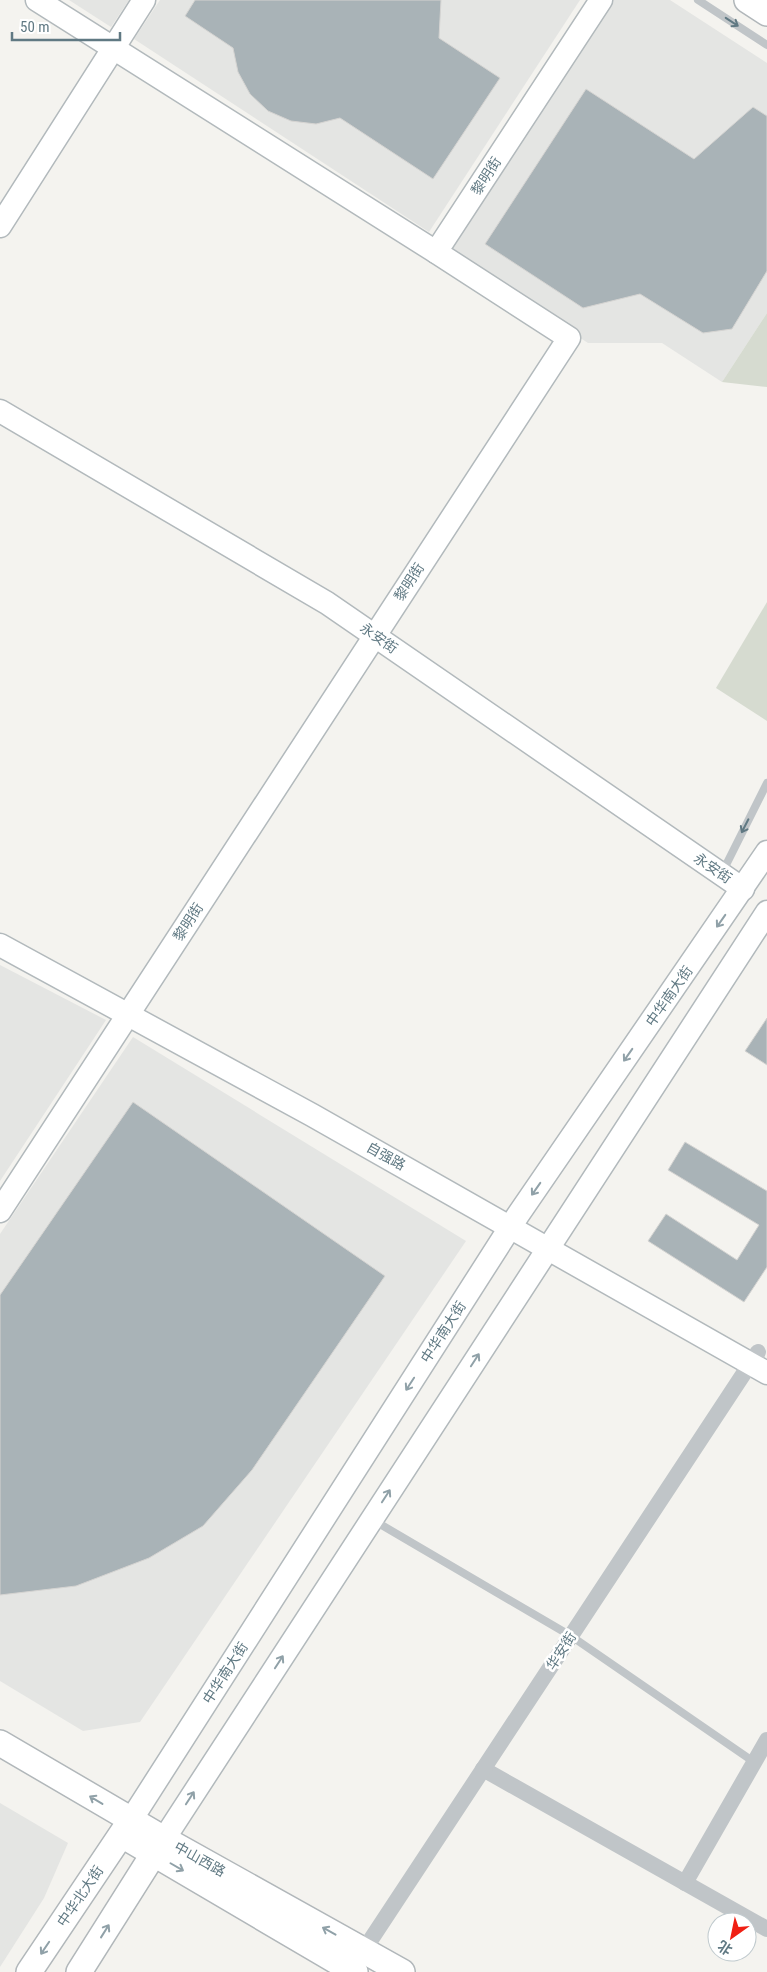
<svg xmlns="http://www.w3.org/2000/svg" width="767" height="1972" viewBox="0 0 767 1972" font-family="'Roboto Condensed','Noto Sans SC',sans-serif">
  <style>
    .built { fill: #e4e5e3 }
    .green { fill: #d6dbd0 }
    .building { fill: #a9b3b7; stroke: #d5d4d2 }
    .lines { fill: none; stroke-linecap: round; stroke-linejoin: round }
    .secondary-casing { stroke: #b2b9bc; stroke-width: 25 }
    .primary-casing { stroke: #b1b7ba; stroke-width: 28 }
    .lane { stroke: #c0c5c8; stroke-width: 8 }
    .street { stroke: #c0c5c8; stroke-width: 16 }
    .secondary { stroke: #fff; stroke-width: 22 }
    .primary { stroke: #fff; stroke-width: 25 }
    .oneway { stroke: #607983 }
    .oneway2 { stroke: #90a1a8 }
    .labels { text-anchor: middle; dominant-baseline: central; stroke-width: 5; stroke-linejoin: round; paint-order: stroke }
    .street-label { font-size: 14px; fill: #607983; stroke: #fff }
  </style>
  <rect width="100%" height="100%" fill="#f4f3ef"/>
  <!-- built -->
  <g class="built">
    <polygon points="69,0 129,0 111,27"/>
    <polygon points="160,0 580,0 429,232 134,39"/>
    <polygon points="613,0 670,0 767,63 767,313 722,382 662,343 588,343 449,252"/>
    <polygon points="0,965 106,1020 0,1181"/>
    <polygon points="133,1037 466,1241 140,1722 83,1731 0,1681 0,1234"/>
    <polygon points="0,1803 68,1843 44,1898 0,1967"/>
  </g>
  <!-- green -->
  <g class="green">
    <polygon points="767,313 767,387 722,382"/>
    <polygon points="767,602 767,721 716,688"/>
  </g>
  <!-- building -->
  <g class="building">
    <polygon points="195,0 441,0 439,38 500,78 433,179 340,118 316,124 291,121 268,111 250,94 238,72 233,48 185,16"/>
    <polygon points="586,89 694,159 753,107 767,116 767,271 732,329 703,333 640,294 583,308 485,244"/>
    <polygon points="767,1018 767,1065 745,1051"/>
    <polygon points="133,1102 385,1276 252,1470 203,1526 149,1558 76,1586 0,1595 0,1295"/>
    <polygon points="685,1142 767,1191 767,1267 744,1302 648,1241 666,1214 737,1260 759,1225 668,1170"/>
  </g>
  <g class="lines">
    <defs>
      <g id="secondary">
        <polyline points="37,0 436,252"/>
        <polyline points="0,226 144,0"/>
        <polyline points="0,411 327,603 743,889"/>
        <polyline points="0,945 312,1115 767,1373"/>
        <polyline points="0,1211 569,338 436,252 601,0"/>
        <polyline points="131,1820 518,1215 767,852"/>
        <polyline points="164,1839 767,912"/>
      </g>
      <g id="primary">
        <polyline points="747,0 767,13"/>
        <polyline points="0,1743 164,1839 402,1972"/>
        <polyline points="127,1838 355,1972"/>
        <polyline points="29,1972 131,1820"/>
        <polyline points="79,1972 163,1839"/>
      </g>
    </defs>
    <!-- secondary casing -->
    <use href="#secondary" class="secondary-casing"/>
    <!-- primary casing -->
    <use href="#primary" class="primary-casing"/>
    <!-- lane -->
    <g class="lane">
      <polyline points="698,0 767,45"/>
      <polyline points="722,873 767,783"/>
      <polyline points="373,1520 571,1636 754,1762"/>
    </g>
    <!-- street -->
    <g class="street">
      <polyline points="483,1769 767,1929"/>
      <polyline points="685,1883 767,1740"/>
      <polyline points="364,1950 758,1352"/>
    </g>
    <!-- secondary -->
    <use href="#secondary" class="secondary"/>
    <!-- primary -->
    <use href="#primary" class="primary"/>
  </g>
  <!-- one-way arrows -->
  <defs><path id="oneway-shaft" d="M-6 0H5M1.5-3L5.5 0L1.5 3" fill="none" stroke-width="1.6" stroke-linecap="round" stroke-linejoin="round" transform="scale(1.25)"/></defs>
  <g class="oneway">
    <use href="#oneway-shaft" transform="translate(732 22) rotate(33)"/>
    <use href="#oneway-shaft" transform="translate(745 826) rotate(117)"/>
  </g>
  <g class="oneway2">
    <use href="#oneway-shaft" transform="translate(721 921) rotate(125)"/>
    <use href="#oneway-shaft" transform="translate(628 1055) rotate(125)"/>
    <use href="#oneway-shaft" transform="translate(536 1189) rotate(125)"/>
    <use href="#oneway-shaft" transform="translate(475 1360) rotate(-57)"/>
    <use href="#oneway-shaft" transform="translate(410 1384) rotate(123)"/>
    <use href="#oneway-shaft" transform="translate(386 1496) rotate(-57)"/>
    <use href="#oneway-shaft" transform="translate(279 1662) rotate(-57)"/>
    <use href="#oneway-shaft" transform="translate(190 1798) rotate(-57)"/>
    <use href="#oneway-shaft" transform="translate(96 1800) rotate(-149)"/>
    <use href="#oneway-shaft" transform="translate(177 1867) rotate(30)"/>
    <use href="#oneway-shaft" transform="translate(105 1931) rotate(-58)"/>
    <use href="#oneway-shaft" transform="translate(329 1931) rotate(-151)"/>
    <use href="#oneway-shaft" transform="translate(45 1948) rotate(124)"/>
  </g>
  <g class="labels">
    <!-- street labels -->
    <g class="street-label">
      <text transform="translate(486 176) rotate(-57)">黎明街</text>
      <text transform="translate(409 582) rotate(-57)">黎明街</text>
      <text transform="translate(379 638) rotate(35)">永安街</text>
      <text transform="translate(713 868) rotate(34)">永安街</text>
      <text transform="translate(188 922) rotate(-57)">黎明街</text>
      <text transform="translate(669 996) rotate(-55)">中华南大街</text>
      <text transform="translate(386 1156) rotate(29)">自强路</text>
      <text transform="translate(443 1332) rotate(-57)">中华南大街</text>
      <text transform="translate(561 1651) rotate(-57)">华安街</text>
      <text transform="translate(225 1673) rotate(-57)">中华南大街</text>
      <text transform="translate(200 1859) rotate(29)">中山西路</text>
      <text transform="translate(80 1896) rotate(-56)">中华北大街</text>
    </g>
  </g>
  <!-- north arrow -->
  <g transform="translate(732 1937) rotate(213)"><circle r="24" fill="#ffffff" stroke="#bfc9cd"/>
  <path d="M0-4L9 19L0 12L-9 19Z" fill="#f01f13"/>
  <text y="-8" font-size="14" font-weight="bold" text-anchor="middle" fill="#607983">北</text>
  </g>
  <!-- scale -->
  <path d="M12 32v8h108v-8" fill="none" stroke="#607983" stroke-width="2.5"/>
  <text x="20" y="32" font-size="15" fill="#607983" stroke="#ffffff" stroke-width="4" paint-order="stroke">50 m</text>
</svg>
